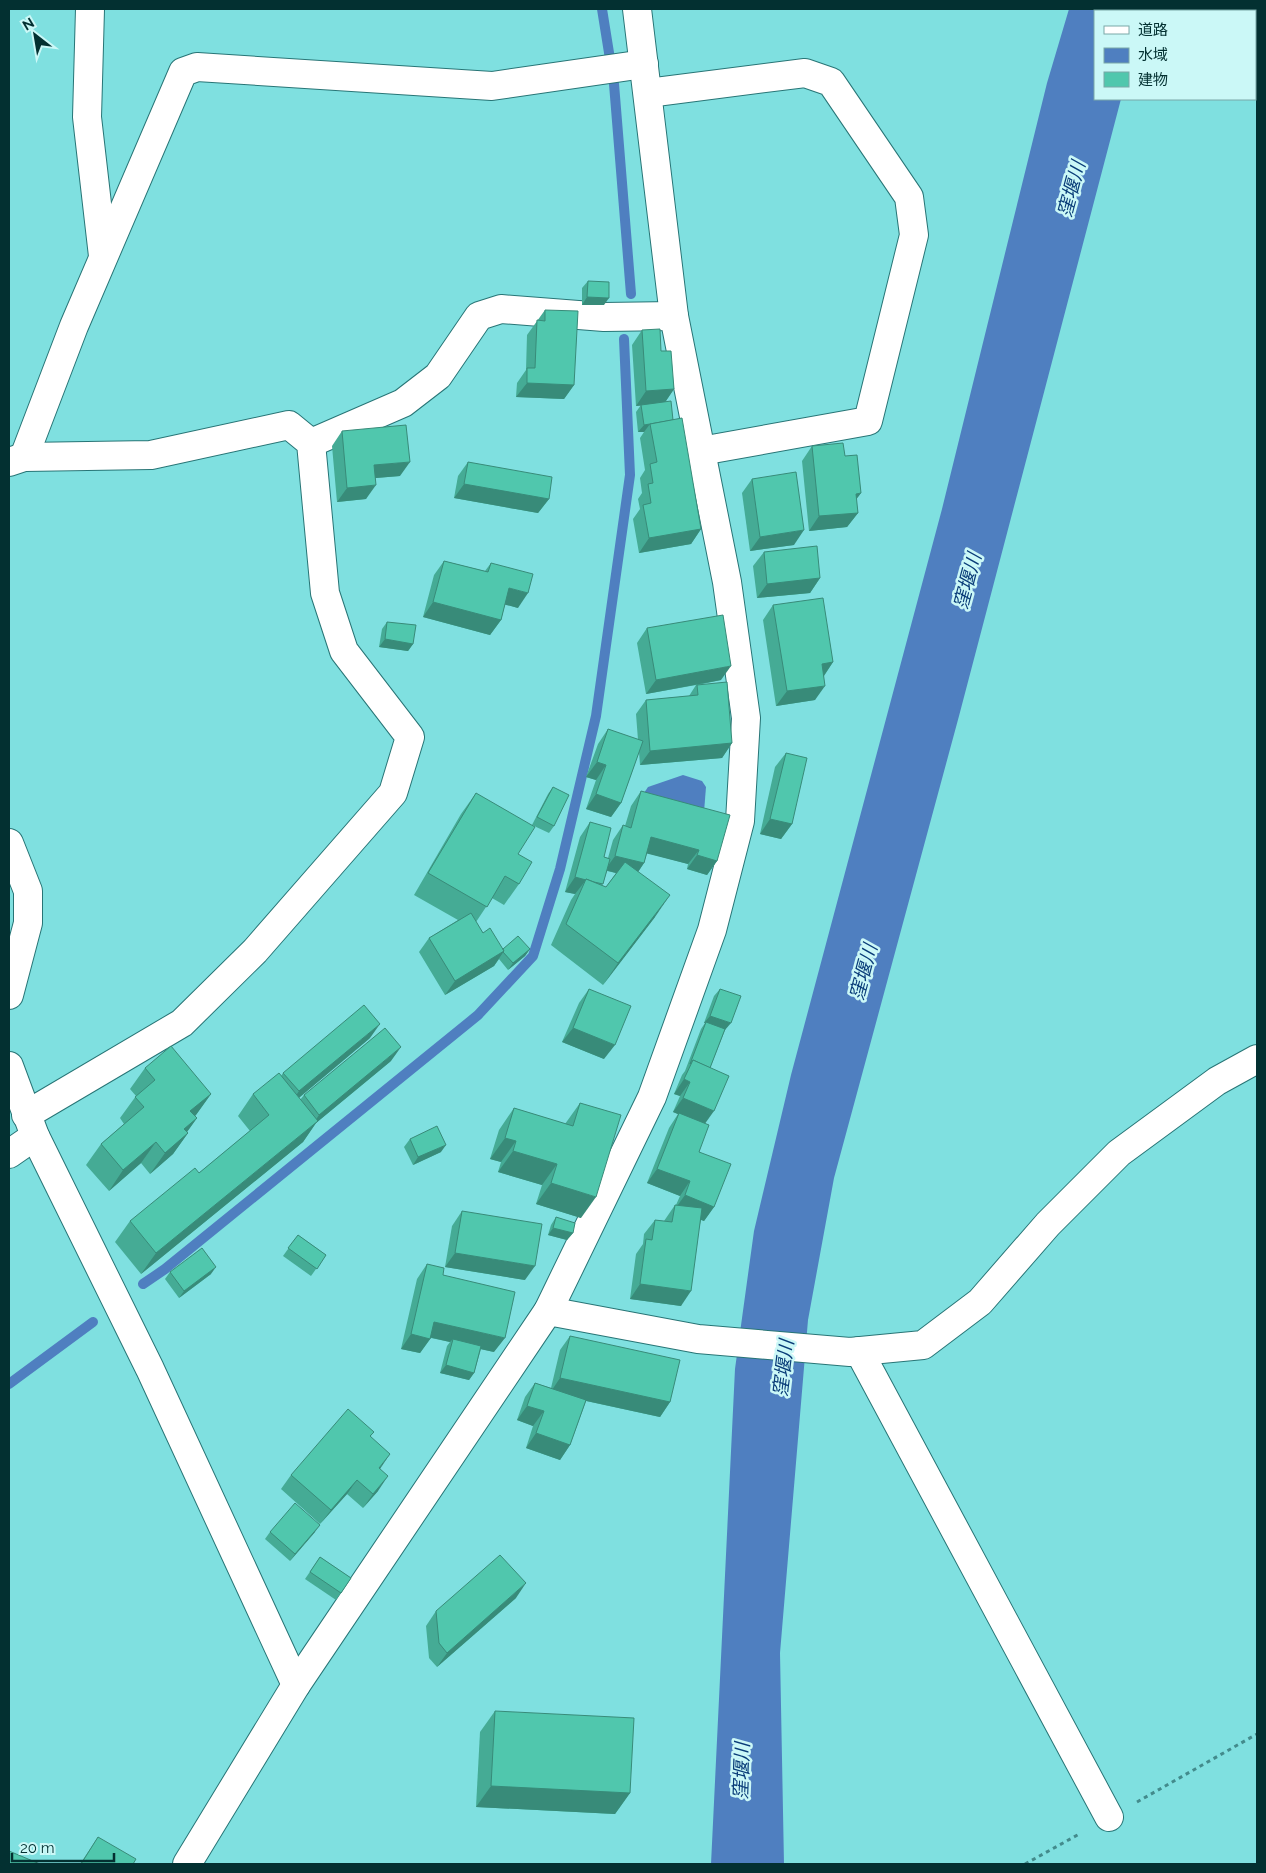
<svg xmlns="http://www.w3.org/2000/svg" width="1266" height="1873" viewBox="0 0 1266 1873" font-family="Raleway,'Noto Sans JP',sans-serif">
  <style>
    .water { fill: #4f7fc0 }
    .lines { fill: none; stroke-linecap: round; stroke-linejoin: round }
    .stream { stroke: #4f7fc0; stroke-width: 10 }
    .street-casing { stroke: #287576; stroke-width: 30 }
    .path { stroke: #438b8c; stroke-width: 3; stroke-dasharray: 4 4; stroke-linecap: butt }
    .street { stroke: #fff; stroke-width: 28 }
    .wall { fill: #45ab95; fill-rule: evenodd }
    .shaded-wall { fill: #388b79 }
    .building { fill: #50c7ad; stroke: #388b79 }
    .labels { text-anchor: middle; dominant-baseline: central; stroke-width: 5; stroke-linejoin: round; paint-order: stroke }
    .water-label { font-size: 19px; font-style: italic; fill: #093c78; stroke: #cbf8f7 }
  </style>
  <rect width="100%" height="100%" fill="#7fe0e0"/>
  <!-- water -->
  <g class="water">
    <polygon points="1069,9 1148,9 1147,11 1095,11 1095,99 1121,99 959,716 834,1178 808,1320 780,1653 784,1864 711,1864 735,1369 754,1231 791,1075 942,509 1047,83"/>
    <polygon points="683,775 702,781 706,787 704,812 640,799 648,787"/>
  </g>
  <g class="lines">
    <!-- stream -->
    <g class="stream">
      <polyline points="602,9 614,84 631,294"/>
      <polyline points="143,1284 165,1269 478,1015 533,956 560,869 596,716 630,475 624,339"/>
      <polyline points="9,1384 93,1322"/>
    </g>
    <defs>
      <g id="street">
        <polyline points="90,9 87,117 103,256"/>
        <polyline points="648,93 805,73 831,82 909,197 914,235 868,421 701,451"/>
        <polyline points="311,443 403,403 438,376 479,316 501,309 604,317 674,316"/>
        <polyline points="24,457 74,326 183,72 197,67 492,86 644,64"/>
        <polyline points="9,462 24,457 151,455 289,425 311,443 325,593 344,651 410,737 393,793 255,951 182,1023 26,1115"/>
        <polyline points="9,843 28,891 28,923 9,995"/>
        <polyline points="9,1066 35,1136 150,1369 296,1685"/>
        <polyline points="9,1154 35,1136"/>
        <polyline points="548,1311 698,1339 850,1352 923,1345 980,1302 1048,1224 1119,1153 1217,1081 1257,1059"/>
        <polyline points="859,1351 1109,1817"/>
        <polyline points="187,1864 296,1685 548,1311 652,1097 712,930 740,821 746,718 727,582 674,316 637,9"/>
      </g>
    </defs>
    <!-- street casing -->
    <use href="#street" class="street-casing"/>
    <!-- path -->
    <g class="path">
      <polyline points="1137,1802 1257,1734"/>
      <polyline points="1025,1864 1081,1833"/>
    </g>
    <!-- street -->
    <use href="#street" class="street"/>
  </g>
  <!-- wall -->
  <g class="wall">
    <polygon points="588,281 604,305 582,305 582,288"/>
    <polygon points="545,310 574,385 564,399 516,397 517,383 526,370 527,335"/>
    <polygon points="642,330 661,351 674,389 665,402 673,420 701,529 691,544 639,553 633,519 640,509 638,499 642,493 640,478 645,470 640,438 644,432 638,432 636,412 641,405 636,406 632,345"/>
    <polygon points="342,431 400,476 375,478 366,499 337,502 332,446"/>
    <polygon points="812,446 845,456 861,493 856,499 858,513 847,527 809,531 802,461"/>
    <polygon points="468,462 549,499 538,513 454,498 458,476"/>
    <polygon points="752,479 794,545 750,551 742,493"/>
    <polygon points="764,552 820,578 810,593 757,598 753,566"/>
    <polygon points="444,561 485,571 491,563 518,608 505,604 501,620 490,635 423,617 434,575"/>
    <polygon points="773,605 833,662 824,676 815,700 776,706 763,620"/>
    <polygon points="387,622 413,644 408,651 379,647 382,629"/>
    <polygon points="647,628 721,680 698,685 732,743 722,758 640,765 639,752 621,803 611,817 586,809 596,780 586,777 598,744 608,729 638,740 636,714 646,700 689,696 696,685 646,694 637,643"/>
    <polygon points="786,753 792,824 781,839 760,834 775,767"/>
    <polygon points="553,787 554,826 549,833 532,825 548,794"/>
    <path d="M641 791 717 861 707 875 687 869 688 864 647 853 644 863 638 872 655 917 603 985 551 945 571 900 575 894 565 892 580 837 590 822 604 857 608 858 613 840 623 825 625 826 631 806ZM607 871 616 873 606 887 602 886Z"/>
    <polygon points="476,793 518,854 519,884 504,905 492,898 476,922 483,933 503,949 530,949 525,956 508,970 499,959 494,966 445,995 419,952 429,938 458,920 414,895 461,814"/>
    <polygon points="589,989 604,1059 562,1042 579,1003"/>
    <polygon points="720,989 725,1030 710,1068 705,1124 699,1152 714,1207 704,1221 701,1220 681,1306 630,1299 636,1254 643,1244 644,1234 655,1220 664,1221 675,1205 676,1205 680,1196 647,1183 669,1128 678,1114 673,1112 680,1096 674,1094 682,1075 685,1071 701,1029 705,1023 704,1023 714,996"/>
    <polygon points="370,1038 299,1098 300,1100 304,1095 391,1061 316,1123 303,1142 141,1274 115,1242 130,1221 199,1173 250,1131 238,1116 253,1094 281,1076 283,1073"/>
    <polygon points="145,1068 211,1094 195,1116 197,1118 187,1132 188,1133 173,1154 150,1174 141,1163 109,1191 86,1165 101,1144 124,1124 120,1118 136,1096 130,1089"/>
    <polygon points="580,1103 581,1218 536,1204 542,1185 498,1172 501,1162 490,1159 499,1130 514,1108 565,1124"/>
    <polygon points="410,1139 441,1152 413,1165 404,1147"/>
    <polygon points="462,1211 525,1280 445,1267 452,1226"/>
    <polygon points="556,1217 573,1233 567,1240 548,1235 551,1225"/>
    <polygon points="298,1235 326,1255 311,1276 283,1256"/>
    <polygon points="427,1264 443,1275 494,1352 481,1349 474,1373 469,1380 440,1373 447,1346 450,1342 431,1338 420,1353 401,1349 417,1279"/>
    <polygon points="170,1272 211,1274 179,1298 165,1279"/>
    <polygon points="570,1336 670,1402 660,1417 586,1401 570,1445 560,1460 526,1448 533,1426 517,1420 525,1397 535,1383 551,1388 560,1350"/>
    <polygon points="374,1432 370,1437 380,1469 378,1491 363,1508 347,1494 320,1524 281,1489 291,1475"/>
    <polygon points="270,1532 315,1532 290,1561 265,1539"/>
    <polygon points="320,1557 351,1578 336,1600 305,1579"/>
    <polygon points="516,1598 437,1667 429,1658 426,1626 436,1611"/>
    <polygon points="495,1711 630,1793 615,1814 476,1807 480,1732"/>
    <polygon points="98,1837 133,1864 80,1864"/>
  </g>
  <!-- shaded-wall -->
  <g class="shaded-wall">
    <polygon points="587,297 609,298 604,305 582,305"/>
    <polygon points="527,383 574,385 564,399 516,397"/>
    <polygon points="674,389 664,404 636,406 646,391"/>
    <polygon points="650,424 644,432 638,432 644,425"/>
    <polygon points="410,462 400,476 364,479 374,465"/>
    <polygon points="464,484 549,499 538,513 454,498"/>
    <polygon points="376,485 366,499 337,502 347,488"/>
    <polygon points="861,493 850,508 856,494"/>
    <polygon points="858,513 847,527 809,531 819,516"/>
    <polygon points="701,529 691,544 639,553 649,538"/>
    <polygon points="804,530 794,545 750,551 760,537"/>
    <polygon points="820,578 810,593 757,598 767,584"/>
    <polygon points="509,588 528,593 518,608 499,603"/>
    <polygon points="433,602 501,620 490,635 423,617"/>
    <polygon points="385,639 413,644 408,651 379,647"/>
    <polygon points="833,662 823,677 822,664"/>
    <polygon points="731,666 721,680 646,694 656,680"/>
    <polygon points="825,686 815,700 776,706 787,691"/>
    <polygon points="732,743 722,758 640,765 650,751"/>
    <polygon points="597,762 606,765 596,780 586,777"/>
    <polygon points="596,794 621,803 611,817 586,809"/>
    <polygon points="770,819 792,824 781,839 760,834"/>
    <polygon points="651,837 699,850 688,864 641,852"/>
    <polygon points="697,855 717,861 707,875 687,869"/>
    <polygon points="615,856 644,863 634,878 605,870"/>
    <polygon points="575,877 586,880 575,894 565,892"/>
    <polygon points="670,895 655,917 603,985 618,963"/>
    <polygon points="530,949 525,956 508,970 513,963"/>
    <polygon points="504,951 494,966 445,995 455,981"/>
    <polygon points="710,1016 731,1023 725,1030 706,1023 706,1022 705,1023 704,1023"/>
    <polygon points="380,1024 370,1038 289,1106 299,1091"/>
    <polygon points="573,1028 615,1045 604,1059 562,1042"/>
    <polygon points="401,1047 391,1061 316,1123 303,1142 141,1274 156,1253 311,1127 319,1115"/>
    <polygon points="684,1079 690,1082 680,1096 674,1094"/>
    <polygon points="211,1094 196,1115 176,1132 190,1111"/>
    <polygon points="683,1098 714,1111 704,1125 673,1112"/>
    <polygon points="197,1118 184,1136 188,1133 173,1154 150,1174 165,1153 184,1129"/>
    <polygon points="505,1138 516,1141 501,1162 490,1159"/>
    <polygon points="156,1142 141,1163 109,1191 123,1170"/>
    <polygon points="446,1145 441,1152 413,1165 418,1157"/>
    <polygon points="513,1151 557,1164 542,1185 498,1172"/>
    <polygon points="657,1169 690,1181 680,1196 647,1183"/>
    <polygon points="551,1183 596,1197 581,1218 536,1204"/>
    <polygon points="685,1195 714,1207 704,1221 675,1209"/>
    <polygon points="553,1228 573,1233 567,1240 548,1235"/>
    <polygon points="455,1253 535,1266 525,1280 445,1267"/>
    <polygon points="216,1267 211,1274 179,1298 184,1291"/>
    <polygon points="640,1284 691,1291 681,1306 630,1299"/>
    <polygon points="434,1322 505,1338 494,1352 452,1343 453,1339 450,1342 424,1336"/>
    <polygon points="411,1334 430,1339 420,1353 401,1349"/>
    <polygon points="446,1365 474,1373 469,1380 440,1373"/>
    <polygon points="560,1378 670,1402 660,1417 550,1393"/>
    <polygon points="527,1406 544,1411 533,1426 517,1420"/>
    <polygon points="536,1433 570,1445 560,1460 526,1448"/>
    <polygon points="390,1454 380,1469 368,1483 379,1468"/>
    <polygon points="388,1476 378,1491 363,1508 373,1494"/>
    <polygon points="357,1480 347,1494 320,1524 331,1510"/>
    <polygon points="320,1525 315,1532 290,1561 295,1554"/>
    <polygon points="526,1583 516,1598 437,1667 447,1653"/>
    <polygon points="491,1786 630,1793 615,1814 476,1807"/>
  </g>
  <!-- building -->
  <g class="building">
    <polygon points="588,281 609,282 609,298 587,297"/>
    <polygon points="545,310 578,311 574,385 527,383 527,368 535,368 537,320 545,321"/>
    <polygon points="660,329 661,351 671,351 674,389 646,391 642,330"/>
    <polygon points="671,401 673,420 644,425 641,405"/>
    <polygon points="682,418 701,529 649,538 643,505 651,503 648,484 653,483 650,464 657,462 650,424"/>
    <polygon points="406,425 410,462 374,465 376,485 347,488 342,431"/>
    <polygon points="843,443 845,456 857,455 861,493 856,494 858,513 819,516 812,446"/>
    <polygon points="468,462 552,477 549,499 464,484"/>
    <polygon points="796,472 804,530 760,537 752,479"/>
    <polygon points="817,546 820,578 767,584 764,552"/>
    <polygon points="444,561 488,572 491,563 533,574 528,593 509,588 501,620 433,602"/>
    <polygon points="823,598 833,662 822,664 825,686 787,691 773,605"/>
    <polygon points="723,615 731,666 656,680 647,628"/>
    <polygon points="387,622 416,625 413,644 385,639"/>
    <polygon points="727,682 732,743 650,751 646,700 698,695 697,685"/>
    <polygon points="608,729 643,741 621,803 596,794 606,765 597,762"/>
    <polygon points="786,753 807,758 792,824 770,819"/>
    <polygon points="553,787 569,795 554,826 537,817"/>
    <polygon points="641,791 730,815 717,861 697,855 699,850 651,837 644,863 615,856 623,825 631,828"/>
    <polygon points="476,793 535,827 518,854 532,862 519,884 505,876 487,907 428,873"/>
    <polygon points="590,822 611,828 604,857 610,859 603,884 594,882 586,879 586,880 575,877"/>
    <polygon points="625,862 670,895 618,963 566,924 586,879 606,887"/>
    <polygon points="471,913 483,933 490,928 504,951 455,981 429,938"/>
    <polygon points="518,936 530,949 513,963 503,952 504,951 503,949"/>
    <polygon points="589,989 631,1006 615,1045 573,1028"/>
    <polygon points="720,989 741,996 731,1023 710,1016"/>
    <polygon points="364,1005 380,1024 299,1091 283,1073"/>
    <polygon points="706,1022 725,1029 710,1068 693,1060 690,1064"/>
    <polygon points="385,1028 401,1047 319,1115 304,1095"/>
    <polygon points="171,1046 211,1094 190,1111 197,1118 184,1129 188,1133 165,1153 156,1142 123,1170 101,1144 144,1107 135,1097 155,1080 145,1068"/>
    <polygon points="693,1060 729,1076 714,1111 683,1098 690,1082 684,1079"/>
    <polygon points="279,1073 318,1121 156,1253 130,1221 195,1168 199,1173 269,1115 253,1094"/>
    <polygon points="580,1103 621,1115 596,1197 551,1183 557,1164 513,1151 516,1141 505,1138 514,1108 573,1126"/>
    <polygon points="679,1113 709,1125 699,1152 731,1164 714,1207 685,1195 690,1181 657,1169"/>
    <polygon points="437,1126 446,1145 418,1157 410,1139"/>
    <polygon points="675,1205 702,1208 691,1291 640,1284 646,1239 652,1240 655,1220 672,1222"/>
    <polygon points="462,1211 542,1224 535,1266 455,1253"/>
    <polygon points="556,1217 575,1223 573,1233 553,1228"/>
    <polygon points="298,1235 326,1255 317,1269 288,1248"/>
    <polygon points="202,1248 216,1267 184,1291 170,1272"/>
    <polygon points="427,1264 444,1268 443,1275 515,1292 505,1338 434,1322 430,1339 411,1334"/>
    <polygon points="570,1336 680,1360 670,1402 560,1378"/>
    <polygon points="453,1339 481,1346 474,1373 446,1365"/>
    <polygon points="535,1383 586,1400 570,1445 536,1433 544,1411 527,1406"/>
    <polygon points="348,1409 374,1432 370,1436 390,1454 379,1468 388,1476 373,1494 357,1480 331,1510 291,1475"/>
    <polygon points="295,1503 320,1525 295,1554 270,1532"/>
    <polygon points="500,1555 526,1583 447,1653 439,1643 436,1611"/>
    <polygon points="320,1557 351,1578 341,1593 310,1572"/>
    <polygon points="495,1711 634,1718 630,1793 491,1786"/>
    <polygon points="98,1837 136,1859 133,1864 81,1864"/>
    <polygon points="9,1851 40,1864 9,1864"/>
  </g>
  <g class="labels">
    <!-- water labels -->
    <g class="water-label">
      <text transform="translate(1071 189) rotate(-75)">窪堰川</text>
      <text transform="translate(967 581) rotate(-75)">窪堰川</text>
      <text transform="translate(863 972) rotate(-75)">窪堰川</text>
      <text transform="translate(783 1368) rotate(-83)">窪堰川</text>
      <text transform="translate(741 1771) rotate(-88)">窪堰川</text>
    </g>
  </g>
  <!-- border -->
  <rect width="1266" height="1873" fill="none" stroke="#033031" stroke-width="20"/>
  <!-- legend -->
  <rect x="1094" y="10" width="162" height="90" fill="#cbf8f7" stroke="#7ba8a8"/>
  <rect x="1104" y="26" width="25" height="8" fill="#ffffff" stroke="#7ba8a8"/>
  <text x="1138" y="35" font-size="15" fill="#033031">道路</text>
  <rect x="1104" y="48" width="25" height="15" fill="#4f7fc0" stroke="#7ba8a8"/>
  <text x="1138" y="60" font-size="15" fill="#033031">水域</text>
  <rect x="1104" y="72" width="25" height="15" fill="#50c7ad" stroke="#7ba8a8"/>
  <text x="1138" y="85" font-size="15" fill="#033031">建物</text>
  <!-- north arrow -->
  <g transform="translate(35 35) rotate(329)" stroke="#cbf8f7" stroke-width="4" paint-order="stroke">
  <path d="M0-4L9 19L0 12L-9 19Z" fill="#033031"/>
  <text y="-8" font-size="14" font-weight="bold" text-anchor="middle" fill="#033031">N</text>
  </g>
  <!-- scale -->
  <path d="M12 1853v8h102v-8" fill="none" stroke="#033031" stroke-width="2.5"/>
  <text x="20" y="1853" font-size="15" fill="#033031" stroke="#cbf8f7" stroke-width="4" paint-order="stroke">20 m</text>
</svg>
